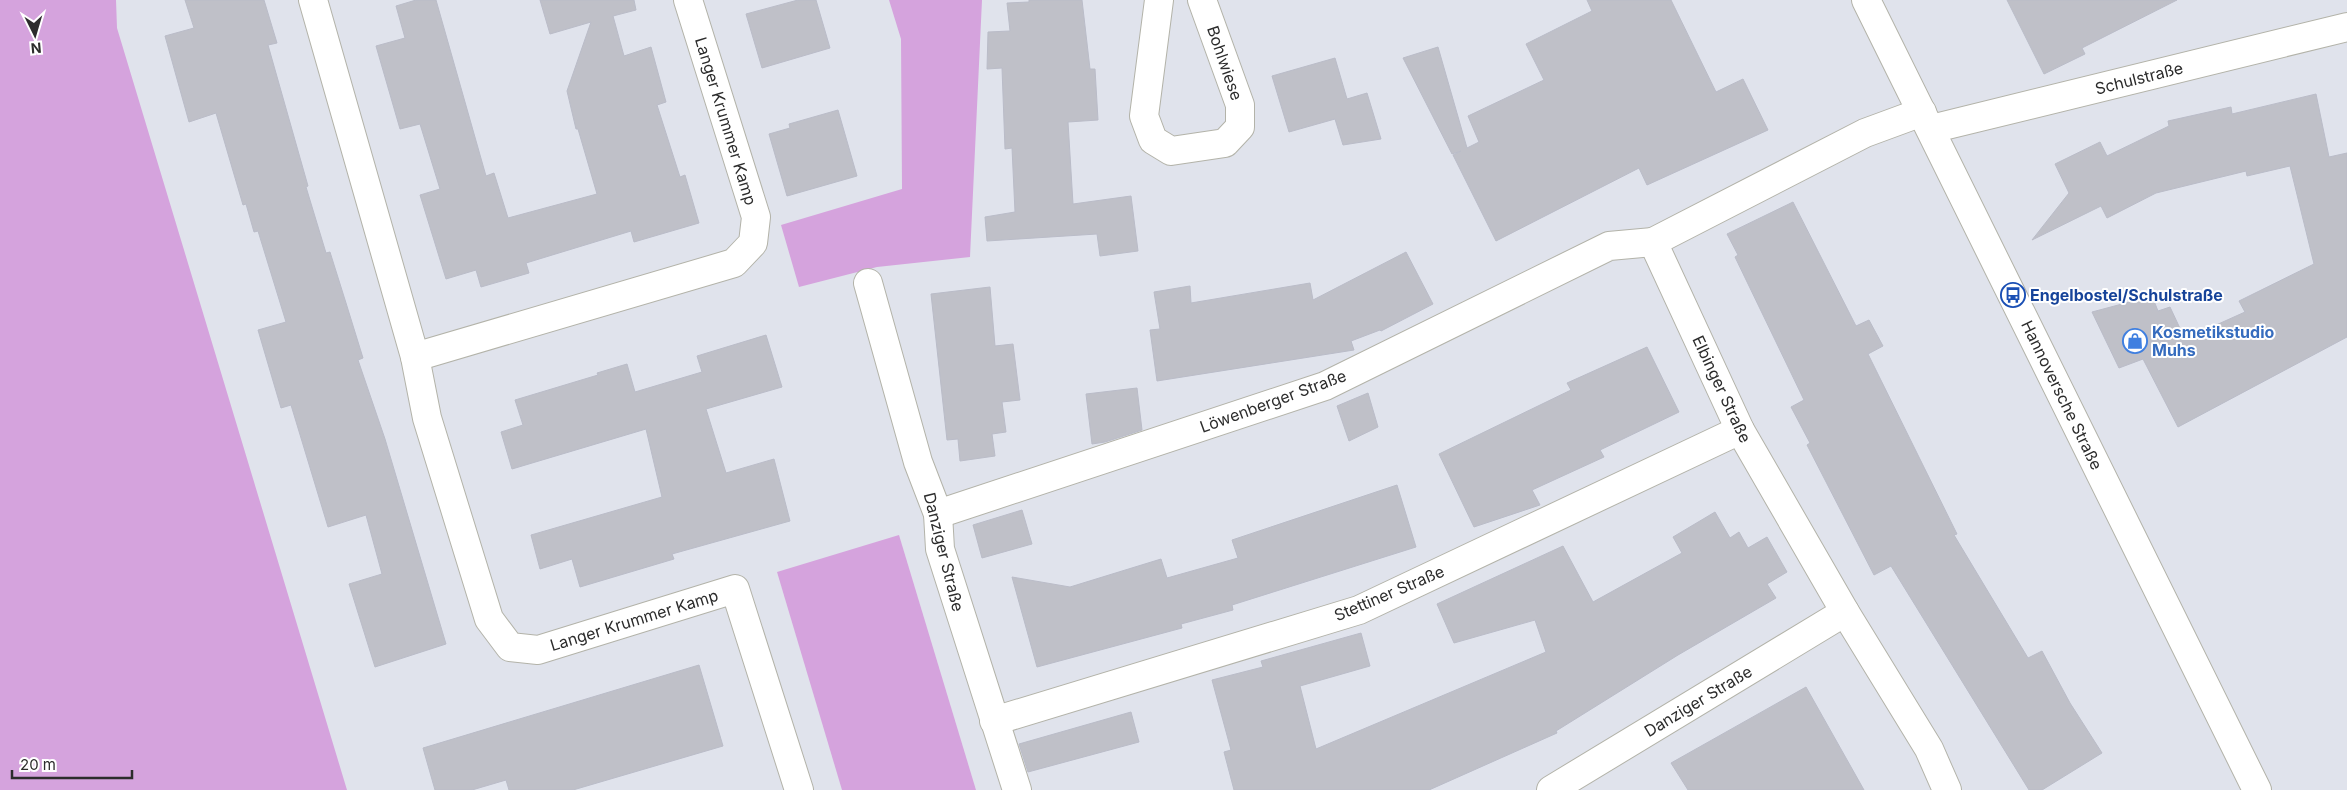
<svg xmlns="http://www.w3.org/2000/svg" width="2347" height="790" viewBox="0 0 2347 790" font-family="Inter,sans-serif">
  <style>
    .green { fill: #d5a3dd }
    .building { fill: #bfc0c8; stroke: #babcc8 }
    .lines { fill: none; stroke-linecap: round; stroke-linejoin: round }
    .minor-casing { stroke: #b3b3a9; stroke-width: 30 }
    .tertiary-casing { stroke: #b3b3a9; stroke-width: 30 }
    .minor { stroke: #fff; stroke-width: 28 }
    .tertiary { stroke: #fff; stroke-width: 28 }
    .labels { text-anchor: middle; dominant-baseline: central; stroke-width: 4; stroke-linejoin: round; paint-order: stroke }
    .street-label { font-size: 16px; fill: #2c2c2c; stroke: #fff }
    .transit-label { font-size: 16px; font-weight: bold; fill: #164399; stroke: #fff; text-anchor: start }
    .shop-label { font-size: 16px; font-weight: bold; fill: #366cbe; stroke: #fff; text-anchor: start }
  </style>
  <rect width="100%" height="100%" fill="#e0e3ec"/>
  <!-- green -->
  <g class="green">
    <polygon points="0,0 116,0 117,28 347,790 0,790"/>
    <polygon points="889,0 982,0 970,257 877,267 799,287 781,225 902,189 901,39"/>
    <polygon points="899,535 976,790 842,790 777,572"/>
  </g>
  <!-- building -->
  <g class="building">
    <polygon points="185,0 264,0 277,43 268,45 308,186 306,187 326,253 330,252 346,303 363,358 358,360 385,439 446,644 375,667 349,584 382,574 366,515 328,527 291,405 281,408 258,330 286,322 258,231 254,232 246,204 243,205 216,113 189,122 165,36 194,28"/>
    <polygon points="416,0 436,0 486,176 494,173 508,218 597,194 578,129 576,129 567,91 591,22 550,34 540,0 634,0 636,10 613,16 624,56 651,47 666,102 657,105 680,177 685,175 699,223 634,242 631,231 526,263 529,273 481,287 476,270 446,279 420,195 440,189 420,124 400,129 376,46 405,38 396,6"/>
    <polygon points="798,0 816,0 830,48 762,68 746,14"/>
    <polygon points="1029,0 1082,0 1090,69 1095,69 1098,120 1068,122 1073,204 1131,196 1138,251 1100,256 1097,234 987,241 985,217 1015,212 1012,148 1005,149 1002,68 987,69 988,32 1010,31 1007,3 1029,2"/>
    <polygon points="1587,0 1671,0 1716,92 1743,79 1768,130 1647,185 1639,168 1496,241 1453,155 1461,151 1452,154 1403,58 1438,47 1467,148 1479,142 1468,116 1544,80 1526,44 1592,11"/>
    <polygon points="2007,0 2177,0 2082,48 2085,54 2044,74"/>
    <polygon points="1335,58 1347,99 1367,93 1381,139 1343,145 1335,119 1289,132 1272,76"/>
    <polygon points="2316,94 2329,157 2347,153 2347,337 2178,427 2143,359 2119,368 2092,312 2152,296 2158,311 2170,307 2185,339 2245,312 2239,301 2314,264 2290,166 2247,176 2246,171 2156,193 2107,218 2101,206 2032,240 2069,193 2055,164 2100,142 2107,156 2169,126 2168,121 2231,107 2232,114"/>
    <polygon points="838,110 857,176 787,196 769,134 790,128 789,124"/>
    <polygon points="1793,202 1856,326 1869,320 1883,346 1868,354 1957,534 1954,535 2028,658 2042,651 2070,703 2102,753 2042,790 2029,790 1891,566 1874,575 1807,445 1810,443 1791,407 1804,400 1735,257 1738,255 1727,234"/>
    <polygon points="1406,252 1433,304 1381,331 1380,330 1351,341 1354,350 1157,381 1150,330 1160,329 1154,292 1190,286 1191,303 1310,283 1313,300"/>
    <polygon points="990,287 995,346 1013,344 1020,400 1002,402 1006,432 992,434 995,456 960,461 958,439 947,440 931,294"/>
    <polygon points="766,335 782,387 706,409 726,473 774,459 790,521 672,554 674,559 580,587 572,559 540,569 531,535 662,497 646,429 512,469 501,432 523,425 515,400 598,375 597,373 627,364 635,392 702,372 697,356"/>
    <polygon points="1647,347 1679,412 1600,450 1604,457 1532,490 1540,505 1474,527 1439,454 1571,390 1567,383"/>
    <polygon points="1137,388 1142,430 1105,442 1092,444 1086,394"/>
    <polygon points="1368,393 1378,427 1349,441 1337,406"/>
    <polygon points="1397,485 1416,547 1232,605 1233,610 1181,624 1182,628 1037,667 1012,577 1070,587 1161,559 1167,578 1238,558 1232,540"/>
    <polygon points="1022,510 1032,544 982,558 973,525"/>
    <polygon points="1715,512 1730,538 1739,532 1748,548 1767,537 1787,572 1767,584 1776,598 1678,655 1556,731 1557,733 1429,790 1234,790 1224,752 1231,750 1212,680 1263,667 1261,661 1361,633 1370,666 1300,686 1316,749 1546,652 1535,620 1454,643 1437,604 1563,546 1593,602 1682,553 1673,537"/>
    <polygon points="699,665 723,746 573,790 509,790 506,780 472,790 435,790 423,748"/>
    <polygon points="1806,687 1864,790 1688,790 1671,763"/>
    <polygon points="1131,712 1139,742 1028,772 1019,744"/>
  </g>
  <g class="lines">
    <defs>
      <g id="minor">
        <polyline points="313,0 415,357 427,418 489,619 510,647 538,650 735,589 799,790"/>
        <polyline points="1159,0 1144,116 1153,140 1171,151 1225,143 1240,127 1240,105 1202,0"/>
        <polyline points="1922,112 1865,133 1653,242 1740,430 1845,612 1929,749 1947,790"/>
        <polyline points="1931,129 2347,27"/>
        <polyline points="868,283 918,462 938,514 940,549 1017,790"/>
        <polyline points="415,357 734,263 753,243 756,217 688,0"/>
        <polyline points="938,514 1325,386 1609,246 1653,242"/>
        <polyline points="994,721 1359,610 1740,430"/>
        <polyline points="1551,790 1845,612"/>
      </g>
      <polyline id="tertiary" points="1866,0 2257,790"/>
    </defs>
    <!-- minor casing -->
    <use href="#minor" class="minor-casing"/>
    <!-- tertiary casing -->
    <use href="#tertiary" class="tertiary-casing"/>
    <!-- minor -->
    <use href="#minor" class="minor"/>
    <!-- tertiary -->
    <use href="#tertiary" class="tertiary"/>
  </g>
  <!-- icons -->
  <defs>
    <symbol id="bus-ring" viewBox="-11 -11 22 22"><circle r="9.5" fill="#fff" stroke="#1a4fb4" stroke-width="1.5"/><path d="M-5-6H5V4H4V6H2V4H-2V6H-4V4H-5ZM-3.5-4V0h7V-4ZM-3.5 1.2v1.5H-2V1.2ZM2 1.2v1.5H3.5V1.2Z" fill="#1a4fb4"/></symbol>
    <symbol id="shop-ring" viewBox="-11 -11 22 22"><circle r="9.5" fill="#fff" stroke="#3f7fe0" stroke-width="1.5"/><path d="M-5-2.5h2.3a2.7 3.5 0 0 1 5.4 0H5L5.5 6h-11ZM-1.5-2.5h3a1.5 2.3 0 0 0-3 0Z" fill="#3f7fe0"/></symbol>
  </defs>
  <g fill-rule="evenodd">
    <use href="#bus-ring" x="1999" y="281" width="28" height="28"/>
    <use href="#shop-ring" x="2121" y="327" width="28" height="28"/>
  </g>
  <g class="labels">
    <!-- street labels -->
    <g class="street-label">
      <text transform="translate(1225 63) rotate(71)">Bohlwiese</text>
      <text transform="translate(2139 78) rotate(-14)">Schulstraße</text>
      <text transform="translate(726 121) rotate(73)">Langer Krummer Kamp</text>
      <text transform="translate(1722 389) rotate(65)">Elbinger Straße</text>
      <text transform="translate(2062 395) rotate(64)">Hannoversche Straße</text>
      <text transform="translate(1273 401) rotate(-20)">Löwenberger Straße</text>
      <text transform="translate(944 552) rotate(76)">Danziger Straße</text>
      <text transform="translate(1389 593) rotate(-23)">Stettiner Straße</text>
      <text transform="translate(634 620) rotate(-17)">Langer Krummer Kamp</text>
      <text transform="translate(1698 701) rotate(-31)">Danziger Straße</text>
    </g>
    <!-- transit labels -->
    <g class="transit-label">
      <text x="2030" y="295">Engelbostel/Schulstraße</text>
    </g>
    <!-- shop labels -->
    <g class="shop-label">
      <text x="2152" y="332">Kosmetikstudio<tspan x="2152" dy="18">Muhs</tspan></text>
    </g>
  </g>
  <!-- north arrow -->
  <g transform="translate(35 35) rotate(175)" stroke="#ffffff" stroke-width="4" paint-order="stroke">
  <path d="M0-4L9 19L0 12L-9 19Z" fill="#2c2c2c"/>
  <text y="-8" font-size="14" font-weight="bold" text-anchor="middle" fill="#2c2c2c">N</text>
  </g>
  <!-- scale -->
  <path d="M12 770v8h120v-8" fill="none" stroke="#2c2c2c" stroke-width="2.5"/>
  <text x="20" y="770" font-size="15" fill="#2c2c2c" stroke="#ffffff" stroke-width="4" paint-order="stroke">20 m</text>
</svg>
